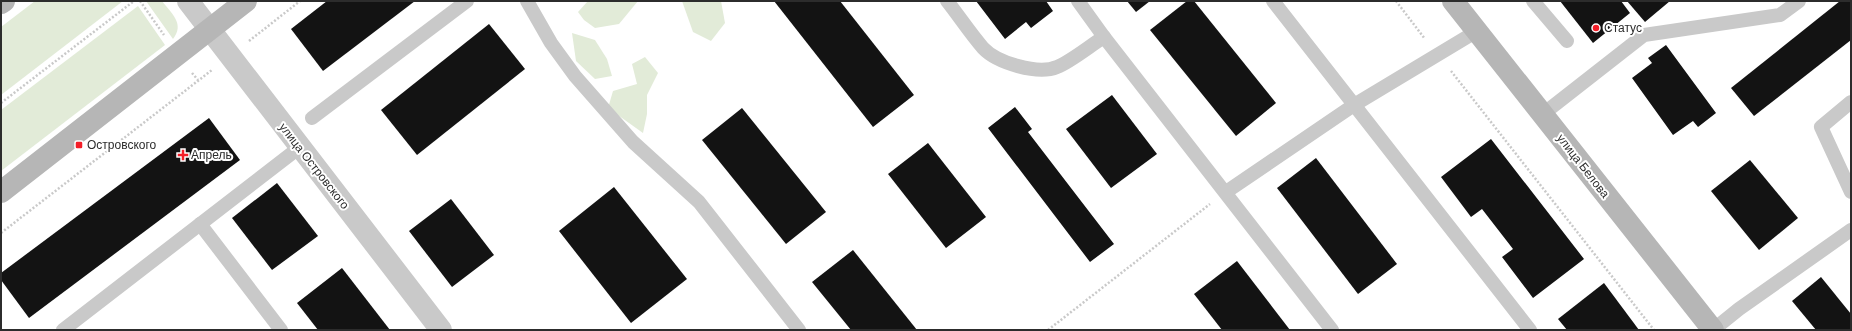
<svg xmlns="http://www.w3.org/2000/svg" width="1852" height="331" viewBox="0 0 1852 331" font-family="'DM Sans',sans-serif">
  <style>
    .green { fill: #e2ebd8 }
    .building { fill: #131313 }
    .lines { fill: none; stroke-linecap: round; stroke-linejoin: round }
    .path { stroke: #c9c9c9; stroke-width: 2.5; stroke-dasharray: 2 2; stroke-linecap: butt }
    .service { stroke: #c9c9c9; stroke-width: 14 }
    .tertiary { stroke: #c9c9c9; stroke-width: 22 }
    .secondary { stroke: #b6b6b6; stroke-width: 22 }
    .poi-dot { fill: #f31e28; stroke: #fff; stroke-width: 1.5 }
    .labels { text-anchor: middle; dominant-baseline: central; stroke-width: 4; stroke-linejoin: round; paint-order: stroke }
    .poi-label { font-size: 12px; fill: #2c2c2c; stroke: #fff; text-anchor: start }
    .street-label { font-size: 12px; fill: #2c2c2c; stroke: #fff }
  </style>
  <rect width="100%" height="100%" fill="#fff"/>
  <!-- green -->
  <g class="green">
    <polygon points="35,1 123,1 1,95 1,27"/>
    <path d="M146 1H162C172 14 185 24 173 39Z"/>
    <polygon points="588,1 638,1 619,24 595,28 584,20 578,12"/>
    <polygon points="682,1 721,1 725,23 711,41 693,32"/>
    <polygon points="138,6 165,45 1,171 1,110"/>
    <polygon points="572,33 595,40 607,59 612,76 595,79 576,61"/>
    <polygon points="645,57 658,73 647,95 647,114 643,133 608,108 613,91 637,84 632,64"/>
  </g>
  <!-- building -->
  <g class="building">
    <polygon points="327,1 415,1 323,71 291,29"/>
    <polygon points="774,1 840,1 914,95 873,127"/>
    <polygon points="976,1 1046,1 1053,11 1031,28 1026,22 1005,39"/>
    <polygon points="1127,1 1150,1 1136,12"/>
    <polygon points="1187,1 1194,1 1276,103 1236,136 1150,30"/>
    <polygon points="1560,1 1621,1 1630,13 1593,43"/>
    <polygon points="1627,1 1670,1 1645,22"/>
    <polygon points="1840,1 1851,1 1851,40 1754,116 1731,88"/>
    <polygon points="489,24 525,69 417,155 381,110"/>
    <polygon points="1666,45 1716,113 1698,127 1693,121 1673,135 1632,78 1652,63 1648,58"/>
    <polygon points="1112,95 1157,154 1111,188 1066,129"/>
    <polygon points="1015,107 1032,129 1028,132 1114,244 1090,262 988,128"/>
    <polygon points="742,108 826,212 786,244 702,140"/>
    <polygon points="209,118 240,160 29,318 1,280 1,273"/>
    <polygon points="1491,139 1584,259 1533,298 1502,257 1513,249 1482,209 1471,217 1441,177"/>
    <polygon points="928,143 986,217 946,248 888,174"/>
    <polygon points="1316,158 1397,264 1358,294 1277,188"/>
    <polygon points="1750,160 1798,218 1759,250 1711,191"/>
    <polygon points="277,183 318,236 272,270 232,218"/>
    <polygon points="614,187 687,279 631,323 559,231"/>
    <polygon points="451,199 494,255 452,287 409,231"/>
    <polygon points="853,250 917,330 851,330 812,282"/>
    <polygon points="1237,261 1290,330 1222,330 1194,294"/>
    <polygon points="342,268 390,330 318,330 297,303"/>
    <polygon points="1821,277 1851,314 1851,330 1816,330 1792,301"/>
    <polygon points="1604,283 1639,330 1567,330 1558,319"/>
  </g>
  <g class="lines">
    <!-- path -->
    <g class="path">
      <polyline points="140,1 164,35"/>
      <polyline points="1396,1 1425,39"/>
      <polyline points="249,41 300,1"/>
      <polyline points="1451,71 1654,330"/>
      <polyline points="192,73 198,80"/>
      <polyline points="1,103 134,1"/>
      <polyline points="1,233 212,70"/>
      <polyline points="1048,330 1210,204"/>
    </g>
    <!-- service -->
    <g class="service">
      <polyline points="527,1 551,43 575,76 633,142 699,202 799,330"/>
      <path d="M947 1C959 16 970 33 983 48 997 63 1038 75 1057 67 1070 62 1091 45 1104 37"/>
      <polyline points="1078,1 1104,37 1332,330"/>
      <polyline points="1273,1 1530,330"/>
      <polyline points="1533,1 1567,41"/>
      <polyline points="1851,102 1821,127 1851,192"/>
      <polyline points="1543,114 1644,35 1780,15 1799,1"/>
      <polyline points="312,118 467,1"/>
      <polyline points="1226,192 1354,105 1477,31"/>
      <polyline points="200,224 281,330"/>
      <polyline points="63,330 300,147"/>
      <polyline points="1713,330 1739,309 1851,230"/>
    </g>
    <!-- tertiary -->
    <polyline class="tertiary" points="188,1 441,330"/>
    <!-- secondary -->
    <g class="secondary">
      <polyline points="1453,1 1713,330"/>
      <polyline points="1,3 4,1"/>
      <polyline points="1,192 246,1"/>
    </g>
  </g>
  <!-- markers -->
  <g class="poi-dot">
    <circle cx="1596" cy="28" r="4"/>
    <rect x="75" y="141" width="8" height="8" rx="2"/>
    <path d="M181 149h4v4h4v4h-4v4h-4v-4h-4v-4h4z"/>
  </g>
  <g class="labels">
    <!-- poi labels -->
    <g class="poi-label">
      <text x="1604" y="28">Статус</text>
      <text x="87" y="145">Островского</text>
      <text x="191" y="155">Апрель</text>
    </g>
    <!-- street labels -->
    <g class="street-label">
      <text transform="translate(314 166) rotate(52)">улица Островского</text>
      <text transform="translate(1583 166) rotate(52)">улица Белова</text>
    </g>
  </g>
  <!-- border -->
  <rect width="1852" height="331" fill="none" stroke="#2c2c2c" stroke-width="4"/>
</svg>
